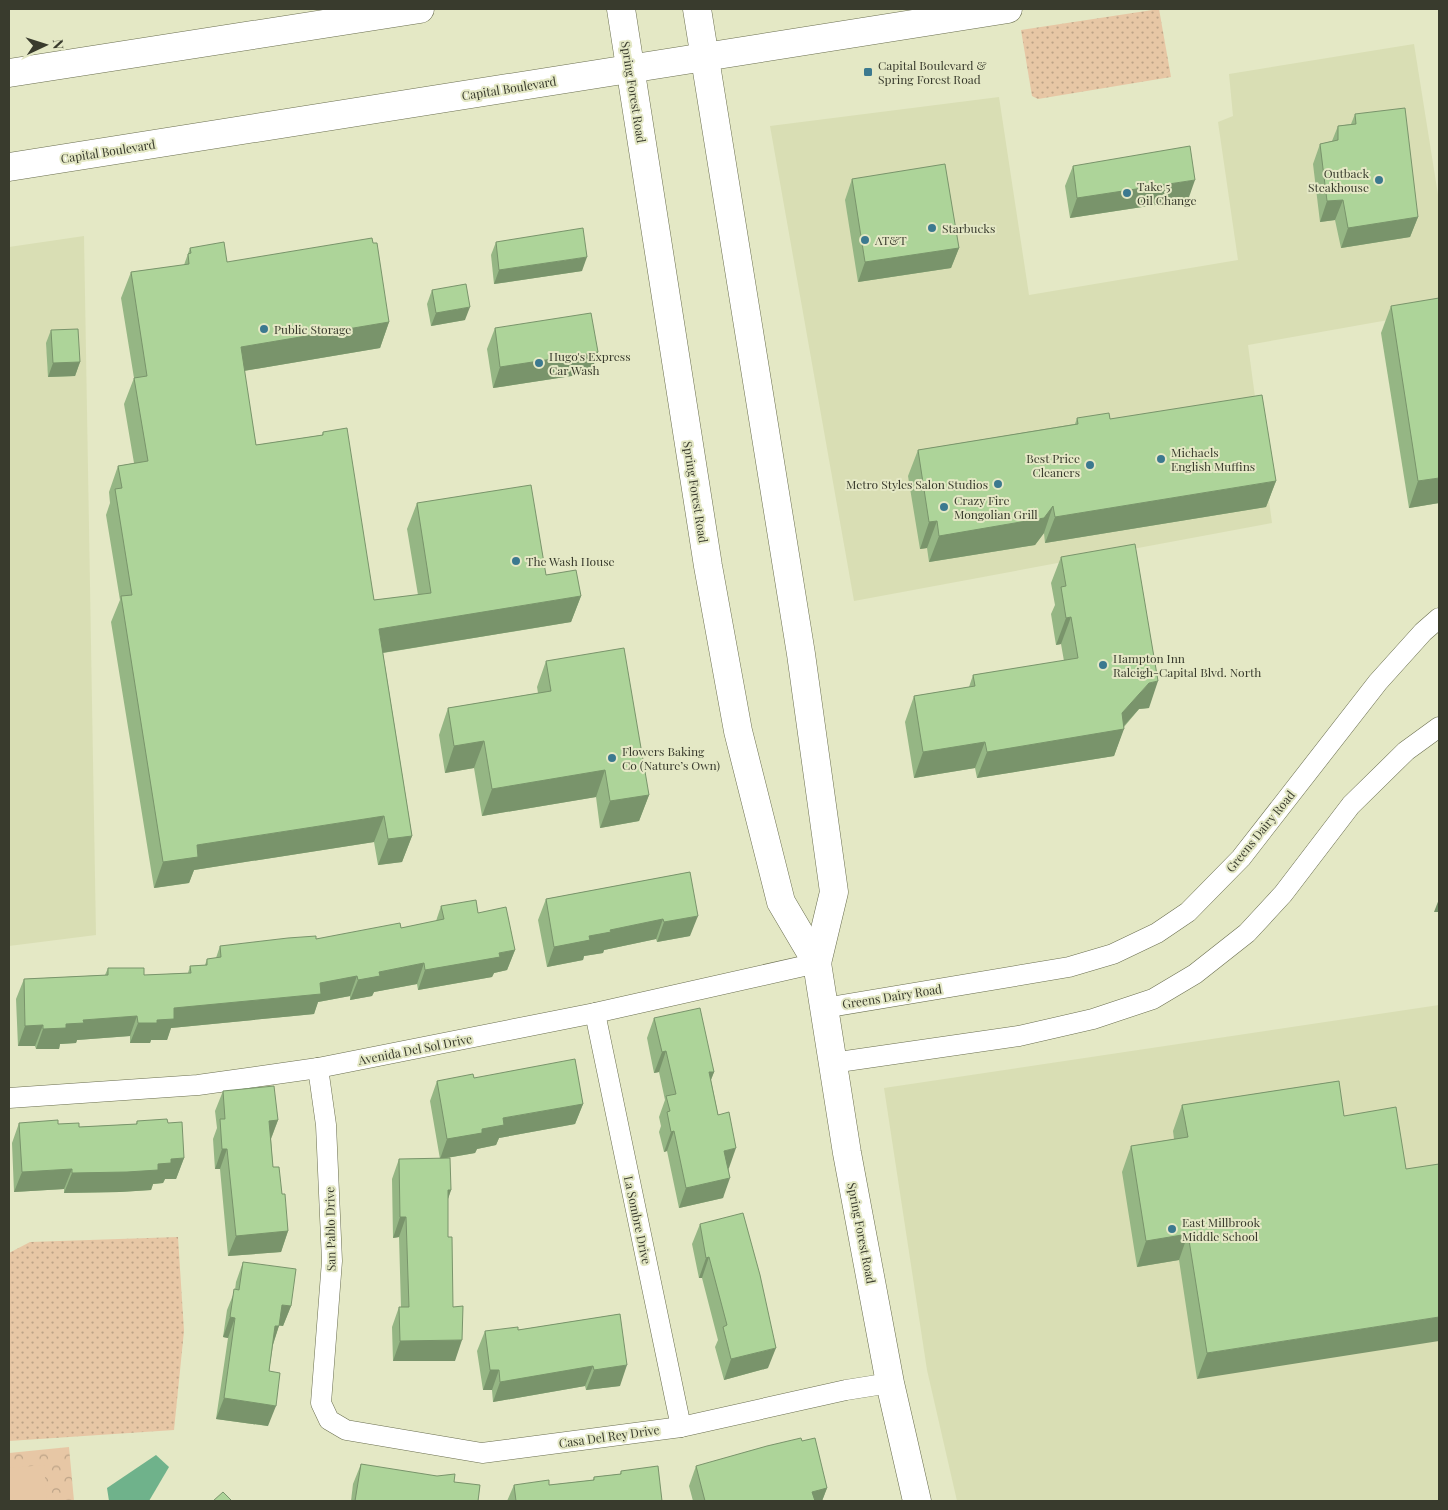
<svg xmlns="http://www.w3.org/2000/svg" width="1448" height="1510" viewBox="0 0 1448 1510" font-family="'Playfair Display',serif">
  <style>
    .built { fill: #d9deb4 }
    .grass { fill: url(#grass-dots) }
    .park { fill: url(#park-crowns) }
    .pitch { fill: #e7c7a5 }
    .water { fill: #6fb28b }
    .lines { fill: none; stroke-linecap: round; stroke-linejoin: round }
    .street-casing { stroke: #6a6e4f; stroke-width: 21 }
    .secondary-casing { stroke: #6a6e4f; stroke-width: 29 }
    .highway-casing { stroke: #6a6e4f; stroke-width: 29 }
    .street { stroke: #fff; stroke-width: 20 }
    .secondary { stroke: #fff; stroke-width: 28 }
    .highway { stroke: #fff; stroke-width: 28 }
    .wall { fill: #95b684 }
    .shaded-wall { fill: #79946b }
    .building { fill: #add499; stroke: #79946b }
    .poi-dot { fill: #3c798f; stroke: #e4e8c5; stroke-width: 2 }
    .labels { text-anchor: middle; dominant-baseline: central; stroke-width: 4; stroke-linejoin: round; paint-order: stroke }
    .poi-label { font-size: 12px; fill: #393b2d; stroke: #e4e8c5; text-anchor: start }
    .street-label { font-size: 12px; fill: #393b2d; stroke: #e4e8c5 }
  </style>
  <defs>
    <pattern id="grass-dots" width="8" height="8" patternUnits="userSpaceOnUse" patternTransform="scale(1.25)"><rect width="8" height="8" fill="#e7c7a5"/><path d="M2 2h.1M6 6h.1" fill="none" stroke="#bca387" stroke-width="1.8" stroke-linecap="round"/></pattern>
    <pattern id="park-crowns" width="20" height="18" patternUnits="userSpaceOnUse" patternTransform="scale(1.25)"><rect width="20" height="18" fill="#e7c7a5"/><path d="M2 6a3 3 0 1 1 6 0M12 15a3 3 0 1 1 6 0" fill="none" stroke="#bca387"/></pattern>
  </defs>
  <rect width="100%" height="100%" fill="#e4e8c5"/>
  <!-- built -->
  <g class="built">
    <polygon points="1414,44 1439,201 1439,311 1248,345 1272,523 854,601 770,126 999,97 1029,295 1238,260 1218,122 1233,116 1229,74"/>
    <polygon points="84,236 96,935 9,946 9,247"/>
    <polygon points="1439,1005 1439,1501 957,1501 927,1370 884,1088"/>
  </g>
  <!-- grass -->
  <g class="grass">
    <polygon points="1159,9 1171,77 1038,99 1032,96 1021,30"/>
    <polygon points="178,1237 184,1331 174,1430 9,1441 9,1253 30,1242"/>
  </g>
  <!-- park -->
  <polygon class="park" points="69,1447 74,1501 9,1501 9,1453"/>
  <!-- pitch -->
  <polygon class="pitch" points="44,1465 47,1501 9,1501 9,1468"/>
  <!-- water -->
  <polygon class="water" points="156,1455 169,1467 149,1501 109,1501 107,1488"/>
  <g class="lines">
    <defs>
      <g id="street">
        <polyline points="824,1008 1069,967 1113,954 1157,933 1188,912 1241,858 1378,682 1423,632 1439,618"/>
        <polyline points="595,1013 681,1427"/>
        <polyline points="832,1063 1019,1036 1093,1019 1153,999 1195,974 1247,933 1283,894 1351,805 1406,751 1439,727"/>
        <polyline points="318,1068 326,1125 332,1261 321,1403 329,1420 346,1430 482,1453 681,1427 846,1390 890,1383"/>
        <polyline points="9,1098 198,1085 318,1068 595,1013 817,963"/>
      </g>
      <g id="secondary">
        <polyline points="621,9 708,566 738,731 781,902 817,963 847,1153 890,1383 917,1501"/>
        <polyline points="697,9 801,654 834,892 817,963"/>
      </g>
      <g id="highway">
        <polyline points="9,73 420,9"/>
        <polyline points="9,167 1008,9"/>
      </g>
    </defs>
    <!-- street casing -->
    <use href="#street" class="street-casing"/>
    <!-- secondary casing -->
    <use href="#secondary" class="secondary-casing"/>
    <!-- highway casing -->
    <use href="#highway" class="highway-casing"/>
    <!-- street -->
    <use href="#street" class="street"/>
    <!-- secondary -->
    <use href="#secondary" class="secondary"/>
    <!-- highway -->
    <use href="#highway" class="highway"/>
  </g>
  <!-- wall -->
  <g class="wall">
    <polygon points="1355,114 1418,217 1410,237 1341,248 1335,220 1320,222 1313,164 1320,144 1332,141 1338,126 1351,124"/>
    <polygon points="1073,166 1188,200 1070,218 1065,186"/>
    <polygon points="852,179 959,248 951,268 858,282 845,200"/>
    <polygon points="496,242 582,271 494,284 491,255"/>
    <polygon points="190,248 389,322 380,348 244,371 256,445 322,435 323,432 374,600 418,595 407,529 417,503 581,596 571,622 383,653 412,836 402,862 378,865 374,842 194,870 189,883 154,888 111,622 120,600 106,515 110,503 109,492 118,466 134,463 124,404 134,378 121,298 131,272 184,265"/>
    <polygon points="432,290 465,320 431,326 427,304"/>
    <polygon points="1391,306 1439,503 1409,508 1381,333"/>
    <polygon points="495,328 598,352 591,373 493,388 487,349"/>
    <polygon points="51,330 80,362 75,376 48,377 46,343"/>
    <polygon points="1077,418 1110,419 1276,481 1266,507 1045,543 1044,533 1035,545 929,562 927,548 920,549 908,476 918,450 1075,424"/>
    <polygon points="1061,557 1149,708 1139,709 1124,727 1114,756 977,778 975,768 914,778 905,722 914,696 969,687 973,675 1064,661 1061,644 1056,645 1051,614 1055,605 1051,583"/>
    <polygon points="546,661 649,795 639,821 600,828 596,797 482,816 474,768 445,773 439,735 448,708 538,693 537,687"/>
    <polygon points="690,872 690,936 657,942 656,939 604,950 603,953 584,956 583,960 547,967 538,920 546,899"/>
    <polygon points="441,906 478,913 515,950 507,970 494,973 492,977 418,990 417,984 374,992 372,996 350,1000 350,996 318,1002 314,1014 171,1028 167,1040 151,1040 150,1043 130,1043 130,1036 77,1040 76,1043 60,1044 59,1049 36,1049 35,1046 18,1046 16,999 24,979 105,975 108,968 144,975 188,973 190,966 205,965 207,959 216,958 220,946 316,939 401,928 436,921"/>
    <polygon points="654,1018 714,1072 711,1080 729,1168 723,1198 679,1208 667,1151 664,1152 659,1132 661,1126 659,1117 665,1100 659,1072 654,1073 647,1038"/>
    <polygon points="474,1078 583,1104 575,1124 499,1138 496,1145 477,1149 475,1153 441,1159 451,1190 448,1199 448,1237 455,1361 393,1361 392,1327 399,1307 401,1307 399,1237 393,1238 392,1179 399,1159 440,1159 430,1101 437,1081"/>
    <polygon points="1339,1081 1197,1379 1179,1260 1137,1267 1122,1172 1131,1146 1174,1139 1173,1131 1182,1105"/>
    <polygon points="223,1091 278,1120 271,1139 273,1167 282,1194 288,1231 281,1252 228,1256 220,1169 215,1169 213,1139 217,1128 215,1111"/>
    <polygon points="137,1121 168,1123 184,1158 176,1179 165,1179 163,1183 153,1184 151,1190 120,1192 64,1193 64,1189 14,1192 12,1143 19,1123 58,1124 79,1127 136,1124"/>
    <polygon points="700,1224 768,1368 724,1380 715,1347 718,1340 702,1278 699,1278 692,1244"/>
    <polygon points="243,1262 291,1306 283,1326 279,1325 273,1345 269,1371 268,1426 216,1419 228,1338 223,1337 227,1310 235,1290 236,1282"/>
    <polygon points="620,1314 620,1386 586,1390 585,1386 493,1402 492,1390 483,1390 477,1351 485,1331 518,1330"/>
    <polygon points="361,1464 454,1482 478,1501 351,1501 353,1484"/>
    <polygon points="696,1466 827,1488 822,1501 693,1501 689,1486"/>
    <polygon points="621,1471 662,1501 507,1501 514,1485 549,1485 593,1480 594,1477 620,1474"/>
  </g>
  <!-- shaded-wall -->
  <g class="shaded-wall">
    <polygon points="1195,180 1188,200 1070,218 1077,198"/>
    <polygon points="1343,200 1335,220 1320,222 1327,201"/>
    <polygon points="1418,217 1410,237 1341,248 1348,228"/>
    <polygon points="959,248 951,268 858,282 865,262"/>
    <polygon points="587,257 582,271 494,284 499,270"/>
    <polygon points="470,307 465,320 431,326 436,313"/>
    <polygon points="389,322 380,348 231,373 241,347"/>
    <polygon points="598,352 591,373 493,388 500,367"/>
    <polygon points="80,362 75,376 48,377 53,363"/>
    <polygon points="1439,478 1439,503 1409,508 1418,481"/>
    <polygon points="1276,481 1266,507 1045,543 1055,517"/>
    <polygon points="1053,506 1044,533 1035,545 929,562 939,536"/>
    <polygon points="937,521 927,548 920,549 929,522"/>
    <polygon points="581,596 571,622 369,655 379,629"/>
    <polygon points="1071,617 1061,644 1056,645 1066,618"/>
    <polygon points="1158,681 1149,708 1139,709 1121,729 1124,729 1114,756 977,778 987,752 1122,713 1149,683"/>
    <polygon points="484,741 474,768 445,773 454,746"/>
    <polygon points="985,742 975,768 914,778 923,752"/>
    <polygon points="605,770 596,797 482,816 492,789"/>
    <polygon points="649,795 639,821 600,828 610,801"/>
    <polygon points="384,816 374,842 194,870 189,883 154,888 163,862 197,845"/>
    <polygon points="412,836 402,862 378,865 388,839"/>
    <polygon points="1439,899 1439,912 1434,912"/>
    <polygon points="698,916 690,936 657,942 664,922"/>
    <polygon points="663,919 656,939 604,950 603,953 584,956 583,960 547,967 554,947 610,930"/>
    <polygon points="515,950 507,970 494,973 492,977 418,990 425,970"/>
    <polygon points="424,963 417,984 374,992 372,996 350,1000 358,980 379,972"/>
    <polygon points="357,976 350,996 318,1002 314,1014 171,1028 167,1040 151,1040 150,1043 130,1043 138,1023 157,1020 174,1008"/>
    <polygon points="137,1016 130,1036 77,1040 76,1043 60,1044 59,1049 36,1049 43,1029 83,1020"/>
    <polygon points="43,1025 35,1046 18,1046 25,1026"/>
    <polygon points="666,1051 659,1072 654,1073 662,1052"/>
    <polygon points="709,1072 714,1072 706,1092"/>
    <polygon points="583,1104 575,1124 499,1138 496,1145 477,1149 475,1153 440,1159 447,1139 482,1129 503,1118"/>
    <polygon points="278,1120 270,1141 269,1121"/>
    <polygon points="674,1131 667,1151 664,1152 671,1132"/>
    <polygon points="736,1148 729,1168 717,1171 724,1151"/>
    <polygon points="222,1149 227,1149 220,1169 215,1169"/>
    <polygon points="184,1158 176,1179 165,1179 163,1183 153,1184 151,1190 120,1192 64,1193 72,1173 158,1164 171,1159"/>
    <polygon points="72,1169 64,1189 14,1192 22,1172"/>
    <polygon points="730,1178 723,1198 679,1208 686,1188"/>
    <polygon points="448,1190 451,1190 444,1210"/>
    <polygon points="400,1217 406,1217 399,1237 393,1238"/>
    <polygon points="288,1231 281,1252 228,1256 236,1236"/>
    <polygon points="1188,1234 1179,1260 1137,1267 1146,1241"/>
    <polygon points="709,1257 702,1278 699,1278 706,1258"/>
    <polygon points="282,1305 291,1306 283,1326 275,1325"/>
    <polygon points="230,1317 235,1318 228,1338 223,1337"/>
    <polygon points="1439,1317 1439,1341 1197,1379 1207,1353"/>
    <polygon points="275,1326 279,1326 272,1347"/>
    <polygon points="462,1340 455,1361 393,1361 400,1341"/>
    <polygon points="776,1348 768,1368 724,1380 731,1359"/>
    <polygon points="627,1365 620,1386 586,1390 594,1370"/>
    <polygon points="593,1366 585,1386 493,1402 500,1382"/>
    <polygon points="490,1370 499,1370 492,1390 483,1390"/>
    <polygon points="224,1398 276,1406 268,1426 216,1419"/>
    <polygon points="827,1488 822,1501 809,1501 812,1492"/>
  </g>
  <!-- building -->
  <g class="building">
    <polygon points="1405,108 1418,217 1348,228 1343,200 1327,201 1320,144 1338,140 1338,126 1356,124 1355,114"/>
    <polygon points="1190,146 1195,180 1077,198 1073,166"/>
    <polygon points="945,164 959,248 865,262 852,179"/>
    <polygon points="583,228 587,257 499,270 496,242"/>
    <polygon points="372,238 373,243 377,243 389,322 241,347 256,445 323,435 323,432 347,428 374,600 431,593 417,503 531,485 546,575 576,570 581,596 379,629 412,836 388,839 384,816 197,845 198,857 163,862 121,596 132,595 115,489 122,488 118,466 148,461 134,378 147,376 131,272 189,264 188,254 191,253 190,248 224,242 227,262"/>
    <polygon points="466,284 470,307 436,313 432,290"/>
    <polygon points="1439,298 1439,478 1418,481 1391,306"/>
    <polygon points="591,313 598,352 500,367 495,328"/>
    <polygon points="78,329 80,362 53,363 51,330"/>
    <polygon points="1262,395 1276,481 1055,517 1053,506 1044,518 939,536 937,521 929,522 918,450 1078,424 1077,418 1109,413 1110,419"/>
    <polygon points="1135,544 1158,681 1149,683 1122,713 1124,729 987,752 985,742 923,752 914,696 975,686 973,675 1078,658 1071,617 1066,618 1061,587 1066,586 1061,557"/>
    <polygon points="624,648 649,795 610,801 605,770 492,789 484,741 454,746 448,708 551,691 546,661"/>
    <polygon points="690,872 698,916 664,922 663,919 610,930 611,932 589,936 590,940 554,947 546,899"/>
    <polygon points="476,900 478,913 506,907 515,950 499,953 500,957 425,970 424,963 379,972 380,976 358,980 357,976 320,983 321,994 174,1008 174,1019 157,1020 157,1023 138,1023 137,1016 83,1020 84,1023 66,1024 66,1028 43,1029 43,1025 25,1026 24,979 108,975 108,968 144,968 144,975 191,973 190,966 207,965 207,959 221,957 220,946 288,938 316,936 316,939 400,923 401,928 444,919 441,906"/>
    <polygon points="700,1008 714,1072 709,1072 718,1115 729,1112 736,1148 724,1151 730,1178 686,1188 674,1131 671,1132 667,1112 670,1111 666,1096 676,1094 666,1051 662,1052 654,1018"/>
    <polygon points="575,1059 583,1104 503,1118 504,1125 482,1129 482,1133 447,1139 437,1081 473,1074 474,1078"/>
    <polygon points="1339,1081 1344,1116 1396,1107 1406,1169 1439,1164 1439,1317 1207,1353 1188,1234 1146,1241 1131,1146 1188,1137 1182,1105"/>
    <polygon points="274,1086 278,1120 269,1121 273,1167 279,1167 282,1194 285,1194 288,1231 236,1236 227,1149 222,1149 220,1119 225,1119 223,1091"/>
    <polygon points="167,1119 168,1123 182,1122 184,1158 171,1159 171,1163 158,1164 158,1170 127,1172 72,1173 72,1169 22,1172 19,1123 58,1120 58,1124 79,1123 79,1127 137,1124 137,1121"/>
    <polygon points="450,1158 451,1190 448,1190 448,1237 452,1237 453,1307 463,1306 462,1340 400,1341 399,1307 409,1307 406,1217 400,1217 399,1159"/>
    <polygon points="743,1213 760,1275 776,1348 731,1359 723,1327 727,1325 709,1257 706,1258 700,1224"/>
    <polygon points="243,1262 296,1269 291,1306 282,1305 279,1326 275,1326 269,1371 280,1373 276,1406 224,1398 235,1318 230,1317 234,1289 239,1290"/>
    <polygon points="620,1314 627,1365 594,1370 593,1366 500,1382 499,1370 490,1370 485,1331 518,1327 518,1330"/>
    <polygon points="801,1438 802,1441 815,1438 827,1488 812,1492 815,1501 705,1501 696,1466 767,1446"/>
    <polygon points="361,1464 437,1476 455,1474 454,1482 480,1485 478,1501 355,1501"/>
    <polygon points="658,1466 662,1501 516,1501 514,1485 549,1480 549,1485 594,1480 594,1477 621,1474 621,1471"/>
    <polygon points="223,1492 232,1501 213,1501"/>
  </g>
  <!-- markers -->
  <g class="poi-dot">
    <rect x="863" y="67" width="10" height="10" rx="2.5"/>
    <circle cx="1379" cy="180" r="5"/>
    <circle cx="1127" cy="193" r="5"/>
    <circle cx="932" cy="228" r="5"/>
    <circle cx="865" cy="240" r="5"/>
    <circle cx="264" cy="329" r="5"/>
    <circle cx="539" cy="363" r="5"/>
    <circle cx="1161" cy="459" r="5"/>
    <circle cx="1090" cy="465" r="5"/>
    <circle cx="998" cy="484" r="5"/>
    <circle cx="944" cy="507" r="5"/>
    <circle cx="516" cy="561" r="5"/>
    <circle cx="1103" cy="665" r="5"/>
    <circle cx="612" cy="758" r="5"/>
    <circle cx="1172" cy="1229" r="5"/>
  </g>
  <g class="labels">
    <!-- poi labels -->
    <g class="poi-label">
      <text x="878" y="65">Capital Boulevard &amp;<tspan x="878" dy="14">Spring Forest Road</tspan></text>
      <text x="1369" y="173" text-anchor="end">Outback<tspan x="1369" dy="14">Steakhouse</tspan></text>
      <text x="1137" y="186">Take 5<tspan x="1137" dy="14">Oil Change</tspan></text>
      <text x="942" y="228">Starbucks</text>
      <text x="875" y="240">AT&amp;T</text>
      <text x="274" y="329">Public Storage</text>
      <text x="549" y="356">Hugo's Express<tspan x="549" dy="14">Car Wash</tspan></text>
      <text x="1171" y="452">Michaels<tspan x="1171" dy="14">English Muffins</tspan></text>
      <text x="1080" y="458" text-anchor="end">Best Price<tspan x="1080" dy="14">Cleaners</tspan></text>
      <text x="988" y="484" text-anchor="end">Metro Styles Salon Studios</text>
      <text x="954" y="500">Crazy Fire<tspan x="954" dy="14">Mongolian Grill</tspan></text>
      <text x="526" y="561">The Wash House</text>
      <text x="1113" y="658">Hampton Inn<tspan x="1113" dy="14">Raleigh-Capital Blvd. North</tspan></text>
      <text x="622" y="751">Flowers Baking<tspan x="622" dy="14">Co (Nature’s Own)</tspan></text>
      <text x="1182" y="1222">East Millbrook<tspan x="1182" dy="14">Middle School</tspan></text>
    </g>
    <!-- street labels -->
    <g class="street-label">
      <text transform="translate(509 88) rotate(-9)">Capital Boulevard</text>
      <text transform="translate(634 92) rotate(81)">Spring Forest Road</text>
      <text transform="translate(108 151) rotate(-9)">Capital Boulevard</text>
      <text transform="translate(696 492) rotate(81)">Spring Forest Road</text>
      <text transform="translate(1260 831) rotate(-51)">Greens Dairy Road</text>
      <text transform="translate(892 996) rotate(-9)">Greens Dairy Road</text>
      <text transform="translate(415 1049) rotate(-11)">Avenida Del Sol Drive</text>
      <text transform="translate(638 1220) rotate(78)">La Sombre Drive</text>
      <text transform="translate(330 1229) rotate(-91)">San Pablo Drive</text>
      <text transform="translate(862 1233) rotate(79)">Spring Forest Road</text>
      <text transform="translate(609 1436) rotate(-8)">Casa Del Rey Drive</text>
    </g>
  </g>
  <!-- border -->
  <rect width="1448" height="1510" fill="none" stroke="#393b2d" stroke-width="20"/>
  <!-- north arrow -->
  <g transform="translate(45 45) rotate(86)" stroke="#e4e8c5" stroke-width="4" paint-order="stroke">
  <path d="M0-4L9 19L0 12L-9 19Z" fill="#393b2d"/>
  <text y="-8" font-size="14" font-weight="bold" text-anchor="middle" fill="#393b2d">N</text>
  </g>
</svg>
